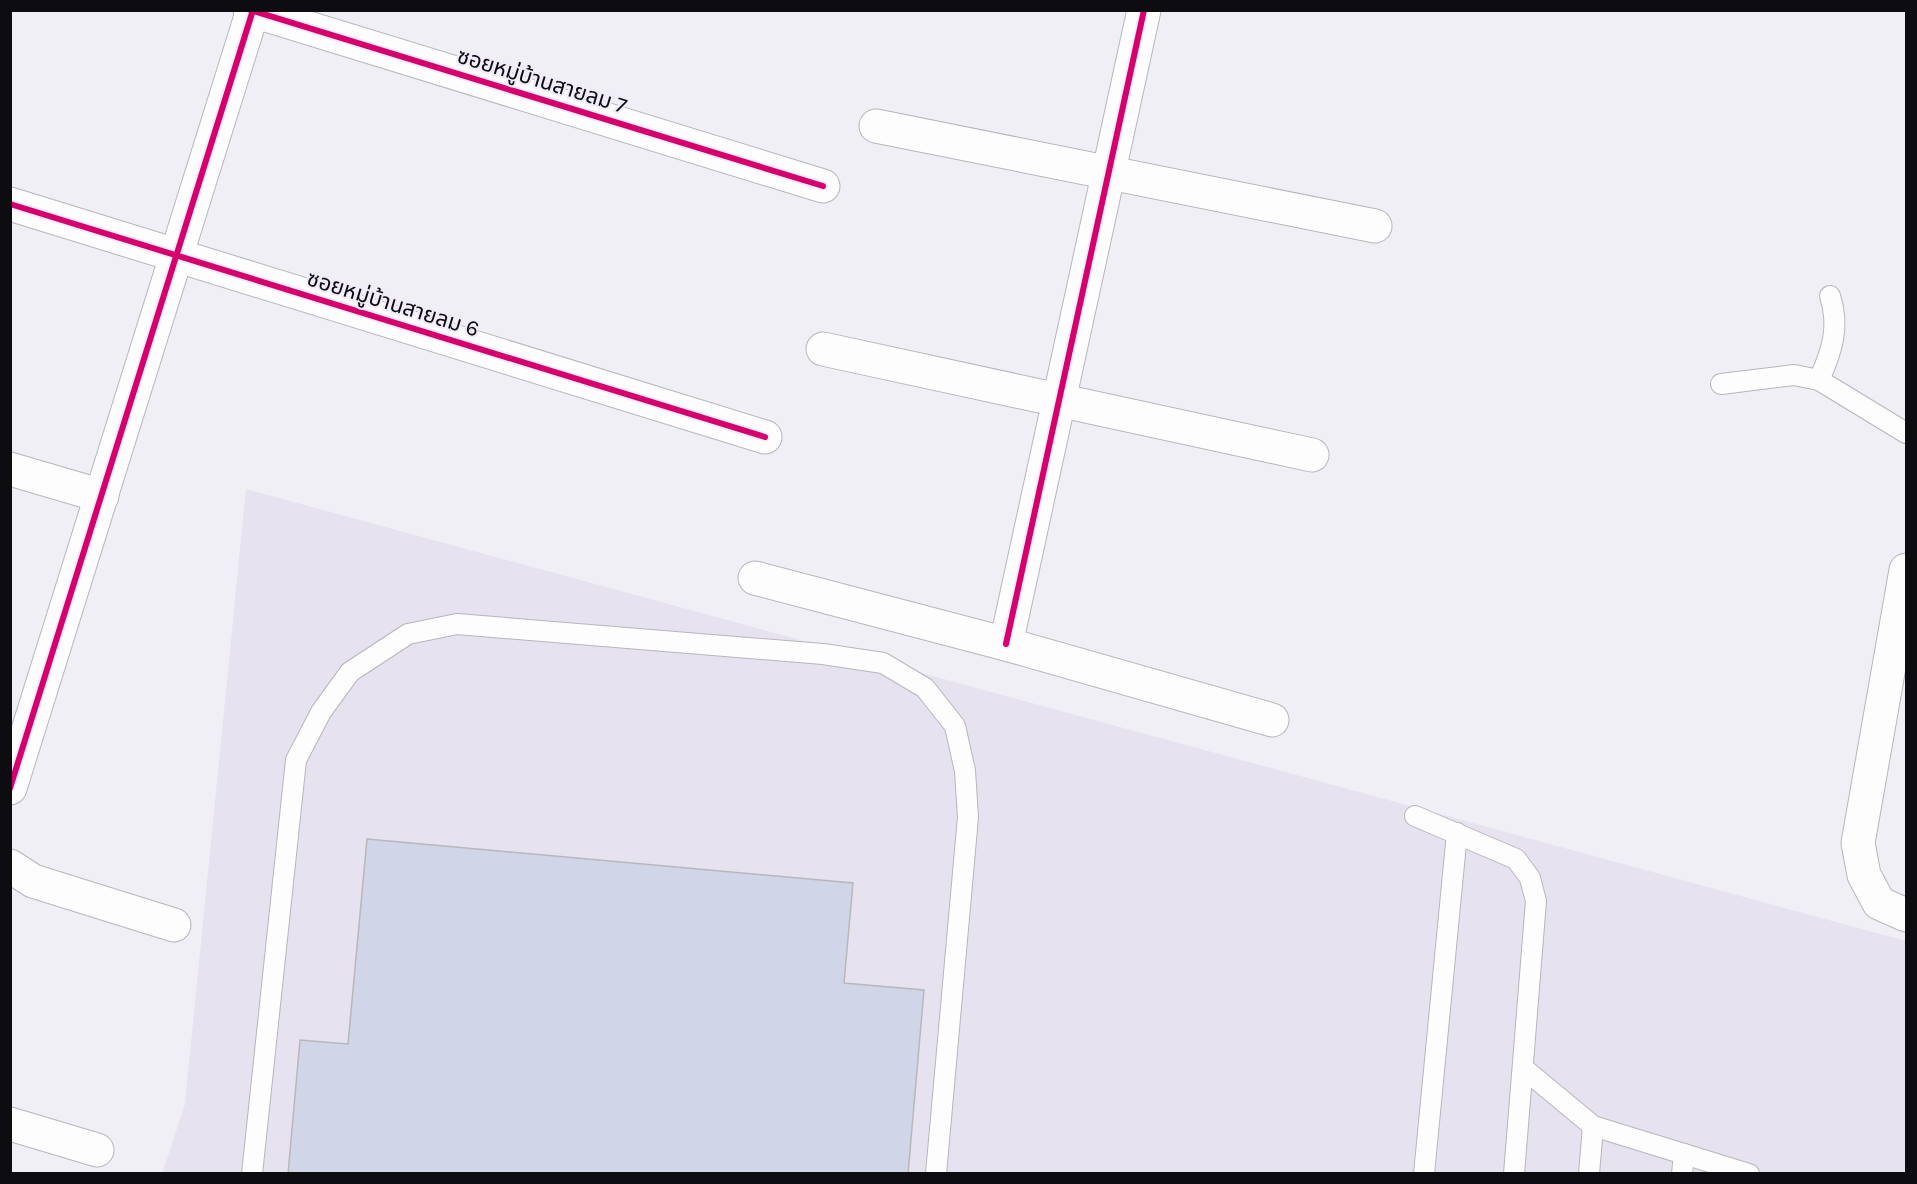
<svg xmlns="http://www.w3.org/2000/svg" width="1917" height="1184" viewBox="0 0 1917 1184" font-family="Karla,'Noto Sans Thai',sans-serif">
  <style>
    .built { fill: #e6e2ef }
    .building { fill: #d0d5e7; stroke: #b7b7bc; stroke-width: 1.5 }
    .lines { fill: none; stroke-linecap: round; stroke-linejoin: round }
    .service-casing { stroke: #b7b6bb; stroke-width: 22 }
    .minor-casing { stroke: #b7b6bb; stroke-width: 35 }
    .service { stroke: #fdfdfe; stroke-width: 20 }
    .minor { stroke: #fdfdfe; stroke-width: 33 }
    .cycleway-casing { stroke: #f0ecf9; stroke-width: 10 }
    .cycleway { stroke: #d6006c; stroke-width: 6 }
    .labels { text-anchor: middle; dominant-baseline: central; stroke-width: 4.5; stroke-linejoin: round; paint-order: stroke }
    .street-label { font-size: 22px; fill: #0d0c10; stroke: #f0ecf9 }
  </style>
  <rect width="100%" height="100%" fill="#f1eff6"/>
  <!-- built -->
  <polygon class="built" points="246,489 1906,941 1906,1173 162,1174 185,1104"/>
  <!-- building -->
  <polygon class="building" points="367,839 853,883 844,983 924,990 908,1174 288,1174 300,1040 348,1044"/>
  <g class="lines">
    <defs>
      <g id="service">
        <path d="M1819 380C1832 351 1840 327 1830 296"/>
        <polyline points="1721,384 1794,375 1819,380 1906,433"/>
        <polyline points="1415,816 1516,859 1530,878 1536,901 1514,1174"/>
        <polyline points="1523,1068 1593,1126 1749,1174"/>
        <polyline points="252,1174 296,760 321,712 350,672 408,634 457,624 823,654 883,663 925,688 955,726 965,771 968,817 936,1174"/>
        <polyline points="1424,1174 1457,833"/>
        <polyline points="1589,1174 1593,1126"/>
        <polyline points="1682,1174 1684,1154"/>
      </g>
      <g id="minor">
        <polyline points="250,10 823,186"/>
        <polyline points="876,126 1375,226"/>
        <polyline points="10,204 765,437"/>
        <polyline points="823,349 1312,455"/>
        <polyline points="10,469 102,496"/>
        <polyline points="1906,570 1858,843 1864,875 1879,903 1906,915"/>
        <polyline points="755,578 1006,644 1272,720"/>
        <polyline points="1006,644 1144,10"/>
        <polyline points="10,788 253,10"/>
        <polyline points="10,866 33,881 174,925"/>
        <polyline points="10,1124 97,1150"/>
      </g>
    </defs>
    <!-- service casing -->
    <use href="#service" class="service-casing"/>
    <!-- minor casing -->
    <use href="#minor" class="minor-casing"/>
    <!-- service -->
    <use href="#service" class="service"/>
    <!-- minor -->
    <use href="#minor" class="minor"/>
    <defs>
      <g id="cycleway">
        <polyline points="250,10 823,186"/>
        <polyline points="10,204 765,437"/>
        <polyline points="1006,644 1144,10"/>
        <polyline points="10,788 253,10"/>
      </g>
    </defs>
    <!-- cycleway casing -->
    <use href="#cycleway" class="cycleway-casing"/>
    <!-- cycleway -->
    <use href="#cycleway" class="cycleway"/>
  </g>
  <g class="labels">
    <!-- street labels -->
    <g class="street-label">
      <text transform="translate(542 81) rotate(17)">ซอยหมู่บ้านสายลม 7</text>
      <text transform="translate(393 304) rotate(17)">ซอยหมู่บ้านสายลม 6</text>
    </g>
  </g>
  <!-- border -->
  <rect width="1917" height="1184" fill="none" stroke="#0d0c10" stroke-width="24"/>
</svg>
